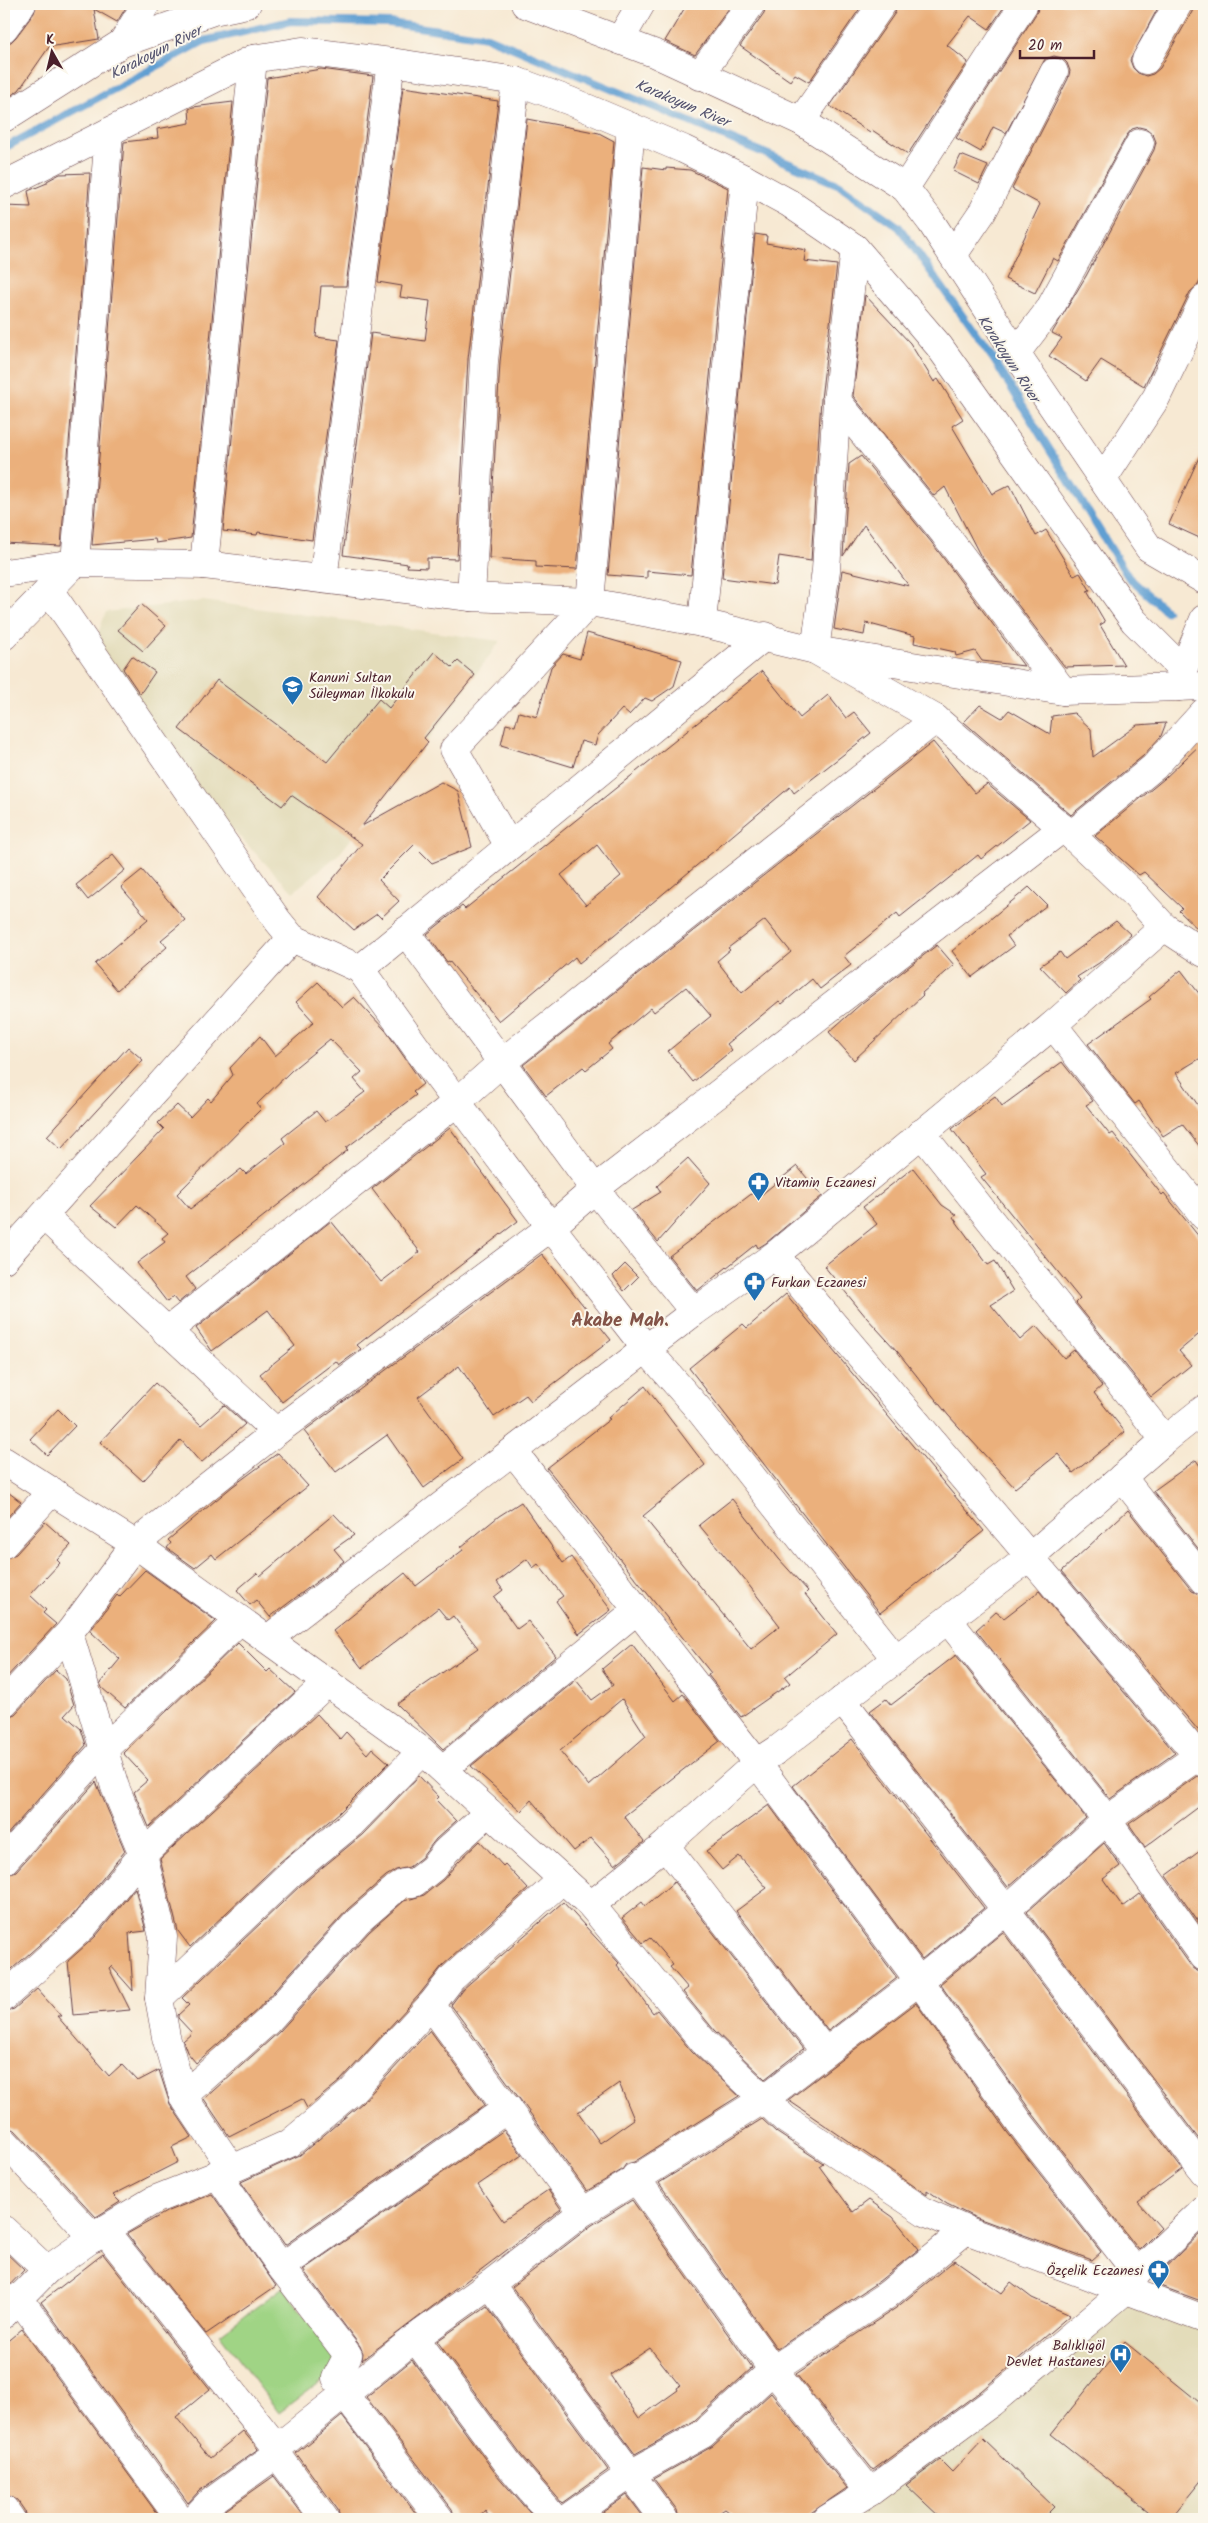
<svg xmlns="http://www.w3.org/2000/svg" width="1208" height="2523" viewBox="0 0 1208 2523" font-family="Kalam,sans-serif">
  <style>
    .built { fill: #e3dcba }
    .green { fill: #a0d485; stroke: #757a58 }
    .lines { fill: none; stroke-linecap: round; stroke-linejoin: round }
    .stream { stroke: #609fd2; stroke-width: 8 }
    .building { fill: #ebb07b; fill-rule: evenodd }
    .minor-casing { stroke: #643d44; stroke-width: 29 }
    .major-casing { stroke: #643d44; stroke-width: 29 }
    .minor { stroke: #fff; stroke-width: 28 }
    .major { stroke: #fff; stroke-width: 28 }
    .labels { text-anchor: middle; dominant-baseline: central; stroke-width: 4; stroke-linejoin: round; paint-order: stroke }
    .poi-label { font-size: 14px; fill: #4a1f2b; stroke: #fbf7ec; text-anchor: start }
    .water-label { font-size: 15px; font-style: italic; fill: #53526e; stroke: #fbf7ec }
    .district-label { font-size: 19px; font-weight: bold; fill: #825247; stroke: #fbf7ec }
  </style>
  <rect width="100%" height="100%" fill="#fbf7ec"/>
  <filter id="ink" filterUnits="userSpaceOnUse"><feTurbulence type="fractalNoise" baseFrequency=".02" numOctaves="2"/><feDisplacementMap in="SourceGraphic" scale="10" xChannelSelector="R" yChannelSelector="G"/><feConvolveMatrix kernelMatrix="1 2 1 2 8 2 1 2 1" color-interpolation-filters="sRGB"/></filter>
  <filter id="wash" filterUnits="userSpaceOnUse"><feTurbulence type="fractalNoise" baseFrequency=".0096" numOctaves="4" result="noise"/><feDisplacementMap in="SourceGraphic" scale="20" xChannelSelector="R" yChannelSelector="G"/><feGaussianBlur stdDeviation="1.12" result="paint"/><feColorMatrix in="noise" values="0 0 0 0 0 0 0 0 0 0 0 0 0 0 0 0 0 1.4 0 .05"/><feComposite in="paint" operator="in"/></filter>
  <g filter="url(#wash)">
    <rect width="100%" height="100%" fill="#f7e9d3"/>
    <!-- built -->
    <g class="built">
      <polygon points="203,601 500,641 411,764 340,853 293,892 176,771 93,647 106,612"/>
      <polygon points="1127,2298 1204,2329 1204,2519 827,2519"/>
    </g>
    <!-- green -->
    <polygon class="green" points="283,2287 342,2366 279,2413 220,2334"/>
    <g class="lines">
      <!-- stream -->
      <polyline class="stream" points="4,148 204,41 291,21 390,23 487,37 840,185 899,227 994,360 1129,578 1166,611"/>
    </g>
    <g id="blocks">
      <!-- building -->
      <g class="building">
        <polygon points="37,4 128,4 117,22 94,9 99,39 49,47 19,90 4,100 4,43 11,42 16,37 34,13"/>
        <polygon points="687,4 732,4 695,55 665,41"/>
        <polygon points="766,4 863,4 809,82 795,74 790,81 740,46 764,13"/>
        <polygon points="897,4 1006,4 989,29 970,16 947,45 968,62 908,154 872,130 870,133 830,106 895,13"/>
        <polygon points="1039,4 1160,4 1130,60 1133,68 1138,73 1146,76 1153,74 1160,68 1192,12 1194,4 1204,4 1204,273 1198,285 1190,292 1144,386 1101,360 1086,381 1049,356 1062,338 1052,333 1086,276 1154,150 1156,142 1153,134 1147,129 1139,127 1132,129 1127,135 1058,261 1053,258 1035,293 1005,279 1040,204 1012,189 1068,79 1070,71 1067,63 1062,58 1054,56 1045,59 1006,133 993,127 981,152 956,138 1037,12"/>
        <polygon points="321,69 373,76 346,286 321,286 316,337 339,340 312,540 258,532 257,535 223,531 267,78"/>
        <polygon points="403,87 498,101 468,359 457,559 427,558 427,568 407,567 408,564 343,555 371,333 425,341 430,301 400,297 402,286 378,282"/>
        <polygon points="233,102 191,538 156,543 155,539 92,545 124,142 158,138 157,129 190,123 189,109 193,107"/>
        <polygon points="527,119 599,133 614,141 577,569 536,567 536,561 489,558 500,362"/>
        <polygon points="961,155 988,166 979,184 953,171"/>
        <polygon points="643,167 666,170 666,168 690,170 728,188 691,575 647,571 647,578 608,575"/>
        <polygon points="90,173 61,546 4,543 4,206 31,207 28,191 47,183 47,181 60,174"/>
        <polygon points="755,234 767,236 766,243 806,250 804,261 837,265 821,399 811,561 779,556 775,585 722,578"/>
        <polygon points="865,295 910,343 934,382 938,379 963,419 952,426 992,494 1010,485 1036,536 1046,530 1074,576 1080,573 1090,590 1087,591 1105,622 1100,625 1124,665 1065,667 980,555 945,487 934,496 853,396"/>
        <polygon points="1204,446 1204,540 1169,524"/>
        <polygon points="861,456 932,543 1024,666 982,661 975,651 956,656 955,652 914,643 915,636 866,623 864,635 834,629 842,570 909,586 864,525 843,556 849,464"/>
        <polygon points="141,604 166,626 143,651 118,630"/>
        <polygon points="587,633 682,660 674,686 652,701 645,698 629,715 622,709 598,735 595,745 581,741 573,767 501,745 506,724 515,726 519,712 537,717 551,667 563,654 580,659"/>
        <polygon points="434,652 452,667 458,661 475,675 424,738 428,742 362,826 441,782 458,791 472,847 432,863 414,845 379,880 399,901 381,918 377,914 354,930 318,897 362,844 291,795 282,806 179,729 217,680 327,762 379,699 389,708"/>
        <polygon points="132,656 155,672 140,694 123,669"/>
        <path d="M762 671 800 718 828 695 846 718 854 712 871 733 794 793 790 787 614 935 579 963 575 957 499 1021 449 961 447 962 427 934 462 906 465 909ZM597 845 621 876 586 905 561 875Z"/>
        <polygon points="980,705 1002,718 1009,710 1050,734 1052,716 1074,713 1091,729 1093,757 1137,725 1166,723 1161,736 1143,756 1071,815 964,722"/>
        <polygon points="1204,741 1204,935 1179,911 1182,908 1144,872 1139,875 1095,836 1164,779"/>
        <path d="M933 742 975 793 987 784 1030 820 981 859 978 855 900 917 897 913 844 956 851 965 820 989 812 979 782 1004 779 1001 727 1044 732 1050 693 1082 668 1051 711 1016 686 987 654 1012 651 1008 608 1044 612 1049 586 1070 583 1067 546 1096 523 1065ZM765 920 791 952 742 993 717 961 730 950 728 948Z"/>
        <polygon points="113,855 125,870 88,900 76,885"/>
        <polygon points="142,870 185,920 161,940 167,947 117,990 95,964 148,919 121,887"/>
        <polygon points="1029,887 1047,905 1007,936 1014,946 972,977 952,951"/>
        <polygon points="1116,921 1131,935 1099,963 1077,977 1080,980 1066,993 1040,966 1060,952 1065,959"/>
        <polygon points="937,945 954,965 922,993 923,995 854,1060 829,1032 862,1003"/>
        <polygon points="1181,970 1204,1000 1204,1056 1176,1073 1204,1114 1204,1152 1182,1124 1163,1136 1139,1101 1135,1104 1088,1044 1151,999 1149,997"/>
        <path d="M318 982 342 1007 354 997 386 1031 423 1084 413 1092 416 1095 346 1148 348 1150 186 1277 195 1289 178 1303 173 1297 167 1302 137 1263 165 1242 162 1238 168 1233 137 1205 116 1227 90 1206 164 1129 158 1123 177 1105 190 1117 208 1098 211 1101 233 1075 230 1068 260 1036 275 1056 314 1022 296 1002ZM330 1039 362 1072 354 1079 365 1092 325 1122 316 1111 282 1138 285 1143 246 1174 241 1169 190 1209 177 1194 261 1109 257 1104 292 1070Z"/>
        <polygon points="128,1047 143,1060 61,1149 47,1136"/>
        <polygon points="1062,1062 1093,1101 1086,1105 1110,1135 1113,1133 1162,1195 1164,1193 1204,1243 1204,1330 1179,1351 1191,1365 1151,1397 1076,1303 1080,1299 981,1177 986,1174 952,1129 995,1096 1002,1106"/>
        <polygon points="450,1128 518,1221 357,1345 361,1349 339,1365 336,1361 282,1402 260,1374 295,1346 268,1310 212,1351 196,1328 331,1221 381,1282 420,1252 372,1189"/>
        <polygon points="688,1158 710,1183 658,1242 632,1210 661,1192 657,1186"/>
        <polygon points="797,1166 822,1196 766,1243 758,1248 756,1244 697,1291 669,1256 758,1189 762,1194"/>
        <polygon points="913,1168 942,1205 957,1215 953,1217 988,1265 995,1261 1013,1291 991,1305 1020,1340 1036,1326 1064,1358 1074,1350 1102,1386 1094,1393 1125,1432 1073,1473 1058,1454 1015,1488 948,1415 897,1351 866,1317 824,1266 877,1224 863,1207"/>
        <polygon points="542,1254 611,1340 531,1401 526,1395 494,1417 459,1366 418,1397 463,1459 424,1488 387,1435 336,1472 304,1431"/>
        <polygon points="625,1264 638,1277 624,1291 613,1276"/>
        <polygon points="786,1294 984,1531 880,1613 689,1368 743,1324 747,1328"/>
        <polygon points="155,1383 201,1425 224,1405 245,1424 201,1463 181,1440 143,1481 100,1442"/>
        <polygon points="645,1386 705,1465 643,1516 751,1649 780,1626 748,1584 699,1525 732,1499 779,1559 808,1591 805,1594 837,1634 785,1677 790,1683 741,1717 708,1675 711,1673 547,1468 610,1419 608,1418"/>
        <polygon points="58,1409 75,1426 47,1455 30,1439"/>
        <polygon points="278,1453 308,1486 216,1559 212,1554 195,1568 167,1548 171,1543 168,1540 233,1486"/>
        <polygon points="1196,1460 1204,1472 1204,1556 1153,1491"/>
        <polygon points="4,1489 21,1502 4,1521"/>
        <polygon points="521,1502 563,1563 571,1557 611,1610 579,1634 556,1601 563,1596 538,1564 533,1568 527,1559 497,1582 503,1590 494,1597 517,1629 528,1621 556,1656 443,1749 397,1704 478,1648 453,1616 448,1620 438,1608 362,1668 333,1631 405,1573 416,1586 463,1550 461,1547 499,1516"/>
        <polygon points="1128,1510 1192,1591 1204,1596 1204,1737 1062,1571"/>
        <polygon points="334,1514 354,1535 334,1549 344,1561 270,1617 256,1600 250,1605 237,1590 257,1573 260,1576"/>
        <polygon points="45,1522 71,1545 57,1560 60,1563 30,1595 46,1610 43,1613 56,1624 4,1680 4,1559 16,1554"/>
        <polygon points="145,1570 216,1621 125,1708 102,1688 100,1683 120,1659 90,1631 117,1595 119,1597"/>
        <polygon points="1039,1591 1175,1753 1110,1799 976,1630 996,1612 1004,1618"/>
        <polygon points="238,1643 267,1672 270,1669 295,1692 149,1827 134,1792 148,1780 123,1753"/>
        <path d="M632 1644 675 1701 683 1694 720 1741 624 1816 644 1842 615 1865 591 1838 574 1851 531 1800 521 1811 471 1766 576 1680 592 1700 613 1685 602 1669ZM622 1699 646 1736 589 1786 560 1751Z"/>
        <polygon points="956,1655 1086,1818 1008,1887 870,1711 886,1699 891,1705"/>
        <polygon points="56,1670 66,1679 74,1705 65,1715 81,1729 86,1745 4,1838 4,1718 15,1714"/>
        <polygon points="317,1714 340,1739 346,1732 367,1754 372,1748 389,1763 340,1812 280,1862 190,1947 178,1931 160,1859"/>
        <polygon points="852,1739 984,1908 922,1959 793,1786"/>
        <polygon points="419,1776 439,1797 436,1800 456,1821 436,1839 422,1857 409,1867 396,1870 386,1876 348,1909 257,2010 196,2063 187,2052 183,2041 192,2033 178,2018 178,2015 189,2005 182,1998 301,1885 362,1835"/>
        <polygon points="1197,1776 1204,1778 1204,1803 1145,1847 1129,1824"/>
        <polygon points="96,1782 125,1851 73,1915 4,1976 4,1876 16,1871"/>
        <polygon points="769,1805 897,1978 828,2031 736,1911 767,1888 739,1856 722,1870 706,1851"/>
        <polygon points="480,1841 503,1866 505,1864 528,1889 442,1966 419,1995 340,2081 307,2108 302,2099 229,2136 204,2099 280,2031 369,1932 404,1901 424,1895 443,1880 458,1862"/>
        <polygon points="1104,1843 1120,1866 1103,1879 1123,1907 1140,1894 1191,1966 1197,1971 1204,1972 1204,2146 1027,1912"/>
        <polygon points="1204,1848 1204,1930 1166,1876"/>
        <polygon points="674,1882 803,2049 765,2079 714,2030 683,1992 688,1988 670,1967 673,1965 650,1938 643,1943 622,1918 642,1902 645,1906"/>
        <polygon points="135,1888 146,1931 129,1933 133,1991 111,1966 109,1968 130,2010 73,2015 68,1961 96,1936"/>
        <path d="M563 1902 619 1963 617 1965 653 2013 657 2010 692 2052 739 2096 634 2162 626 2164 622 2170 587 2191 451 2005 463 1989ZM619 2083 634 2119 600 2143 578 2112Z"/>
        <polygon points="1003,1932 1182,2169 1138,2202 1161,2228 1139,2250 1033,2114 940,1984"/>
        <polygon points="37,1989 61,2016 57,2016 109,2076 122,2064 138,2081 159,2070 170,2104 192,2137 172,2147 178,2162 113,2195 120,2202 96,2217 15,2130 4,2126 4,2012 14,2009"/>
        <polygon points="916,2003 1007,2132 1101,2252 1092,2260 972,2216 947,2204 927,2190 927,2195 788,2100"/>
        <polygon points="430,2030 485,2105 285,2245 241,2182 300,2155 362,2103"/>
        <polygon points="762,2119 776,2132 823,2163 819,2166 853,2212 869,2200 893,2217 919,2249 878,2282 777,2349 659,2183"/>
        <polygon points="504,2130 522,2155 478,2185 503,2221 548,2190 561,2209 362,2360 363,2353 360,2346 303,2270"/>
        <polygon points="212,2194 276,2286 206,2334 127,2234 168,2211"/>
        <path d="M632 2200 752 2368 694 2421 635 2454 512 2287 592 2225ZM650 2348 680 2386 677 2388 678 2390 639 2418 610 2375Z"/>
        <polygon points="1204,2230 1204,2302 1160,2286 1152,2280"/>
        <polygon points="4,2251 24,2270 4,2291"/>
        <polygon points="103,2254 210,2389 176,2417 210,2458 243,2431 258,2449 199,2491 188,2503 41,2302"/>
        <polygon points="955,2260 1002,2293 1011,2282 1032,2298 1070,2315 981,2391 873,2470 796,2374 896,2308"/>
        <polygon points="487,2306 608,2470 562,2503 521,2455 437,2341"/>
        <polygon points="22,2329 161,2519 26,2519 24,2510 17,2500 4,2493 4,2344"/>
        <polygon points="1125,2342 1204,2406 1204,2477 1170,2519 1158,2519 1051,2434"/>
        <polygon points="412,2360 496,2474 535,2519 491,2519 485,2511 474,2519 455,2519 452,2509 366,2397"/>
        <polygon points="771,2393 847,2488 802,2519 738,2519 725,2509 710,2519 679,2519 677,2510 654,2479 713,2446"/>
        <polygon points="342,2416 420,2519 340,2519 338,2510 296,2453"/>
        <polygon points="983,2439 1054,2507 1042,2519 942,2519 906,2485 940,2460 952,2472"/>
        <polygon points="274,2476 306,2519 224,2519 220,2514"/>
        <polygon points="627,2495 645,2519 593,2519"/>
      </g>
    </g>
  </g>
  <g filter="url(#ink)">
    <use href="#blocks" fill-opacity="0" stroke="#643d44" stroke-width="1"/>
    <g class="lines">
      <defs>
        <g id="minor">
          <polyline points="525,4 656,54 801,121 905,188 931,222 1016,353 1149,548 1204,580"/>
          <polyline points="4,28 22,4"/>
          <polyline points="620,40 641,4"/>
          <polyline points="122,43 146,4"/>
          <polyline points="1146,60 1178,4"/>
          <polyline points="699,76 751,4"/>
          <polyline points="4,118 122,43 213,11 247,4"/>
          <polyline points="801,121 882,4"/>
          <polyline points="4,185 253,59 302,51 391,62 516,81 570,101 683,149 745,179 789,203 855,248 939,346 1134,621 1183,670"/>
          <polyline points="905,188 1024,4"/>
          <polyline points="855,248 837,401 826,570 815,650 936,719 1071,835 1135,895 1164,927 1204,953"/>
          <polyline points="953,255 983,211 1054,72"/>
          <polyline points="1016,353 1049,310 1140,143"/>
          <polyline points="837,401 944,533 1063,691"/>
          <polyline points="1103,479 1156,398 1204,299"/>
          <polyline points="204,565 253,59"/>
          <polyline points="323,579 391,62"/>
          <polyline points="49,590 278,921 292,938 360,969 426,1061 551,1227 647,1350 701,1412 896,1659"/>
          <polyline points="471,597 484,361 516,81"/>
          <polyline points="702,623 745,179"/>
          <polyline points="4,636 75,563 109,132"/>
          <polyline points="1071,835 1154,767 1204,712"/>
          <polyline points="509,846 454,749 590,602 631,127"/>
          <polyline points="405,931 595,1189 694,1312"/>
          <polyline points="360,969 765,636"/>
          <polyline points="1053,1025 1204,1216"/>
          <polyline points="921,1133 1165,1440"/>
          <polyline points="44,1216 276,1432"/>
          <polyline points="775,1255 1204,1763"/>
          <polyline points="4,1259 292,938"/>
          <polyline points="166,1332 457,1102 501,1063 936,719"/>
          <polyline points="513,1451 757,1763 919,1981 1020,2123 1137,2273"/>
          <polyline points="4,1461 135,1544 422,1751 591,1905 703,2041 785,2119 925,2212 966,2230 1204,2319"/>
          <polyline points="1122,1477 1204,1581"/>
          <polyline points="4,1544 52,1491"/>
          <polyline points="948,1620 1107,1820 1204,1957"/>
          <polyline points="69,1633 115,1787 143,1854 163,1937 159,1998 166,2037 183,2096 232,2169"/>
          <polyline points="269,1638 694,1312 775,1255 1053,1025 1164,927"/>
          <polyline points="842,1700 1006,1910 1204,2172"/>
          <polyline points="4,1703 69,1633 135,1544 276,1432 551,1227 595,1189 1063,828"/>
          <polyline points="443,1769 637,1610"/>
          <polyline points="665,1845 825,2052"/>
          <polyline points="4,1861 104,1749 240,1620"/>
          <polyline points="591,1905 665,1845 757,1763 777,1750 1031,1556 1165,1440 1204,1409"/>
          <polyline points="4,1997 84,1926 143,1854 328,1682"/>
          <polyline points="159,1998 291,1873 351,1824 422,1751"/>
          <polyline points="431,2005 583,2212"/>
          <polyline points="183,2096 268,2021 358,1921 395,1889 404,1883 414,1883 433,1868 446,1851 489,1812"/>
          <polyline points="4,2141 94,2238"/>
          <polyline points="217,2174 281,2267 348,2355 336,2378 344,2394 440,2519"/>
          <polyline points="635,2177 773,2370 870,2492"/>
          <polyline points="4,2230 47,2270"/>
          <polyline points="104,2230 277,2448"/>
          <polyline points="281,2267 508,2108"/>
          <polyline points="490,2284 664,2519"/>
          <polyline points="18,2297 180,2519"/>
          <polyline points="4,2314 47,2270 104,2230 154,2200 232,2169 290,2143 351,2092 431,2005 452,1978 563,1879"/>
          <polyline points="415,2338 509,2465 555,2519"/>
          <polyline points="277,2454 325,2519"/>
          <polyline points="4,2509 11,2519"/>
          <polyline points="194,2519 208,2504 277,2454 277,2448 415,2338 490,2284 583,2212 764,2099 919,1981 1006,1910 1107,1820 1204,1752"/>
          <polyline points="566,2519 629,2475 703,2434 773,2370 887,2295 966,2230"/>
          <polyline points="827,2519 870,2492 991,2403 1127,2289 1137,2273 1204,2209"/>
        </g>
        <g id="major">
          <polyline points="4,573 75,563 204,565 471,597 590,602 702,623 815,650 1063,691 1204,686"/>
          <polyline points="1179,687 1183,670 1204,619"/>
        </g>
      </defs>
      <!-- minor casing -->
      <use href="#minor" class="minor-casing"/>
      <!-- major casing -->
      <use href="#major" class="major-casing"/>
      <!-- minor -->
      <use href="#minor" class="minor"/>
      <!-- major -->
      <use href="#major" class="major"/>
    </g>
  </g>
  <!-- icons -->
  <defs>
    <symbol id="school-pin" viewBox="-11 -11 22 30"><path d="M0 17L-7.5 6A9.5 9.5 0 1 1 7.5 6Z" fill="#1f6fb2" stroke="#fbf7ec"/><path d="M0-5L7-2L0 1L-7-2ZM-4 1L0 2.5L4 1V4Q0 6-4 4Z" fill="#fff"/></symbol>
    <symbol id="pharmacy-pin" viewBox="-11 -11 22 30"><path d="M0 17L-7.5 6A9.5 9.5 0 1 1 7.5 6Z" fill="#1f6fb2" stroke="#fbf7ec"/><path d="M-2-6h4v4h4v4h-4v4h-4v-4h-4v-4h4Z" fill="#fff"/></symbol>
    <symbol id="hospital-pin" viewBox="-11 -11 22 30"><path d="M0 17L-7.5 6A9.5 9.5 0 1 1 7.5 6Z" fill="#1f6fb2" stroke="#fbf7ec"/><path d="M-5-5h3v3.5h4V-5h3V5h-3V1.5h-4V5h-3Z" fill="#fff"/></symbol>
  </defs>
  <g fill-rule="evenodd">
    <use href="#school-pin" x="280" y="674" width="25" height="34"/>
    <use href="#pharmacy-pin" x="746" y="1170" width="25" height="34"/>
    <use href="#pharmacy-pin" x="742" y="1270" width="25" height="34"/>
    <use href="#pharmacy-pin" x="1146" y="2258" width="25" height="34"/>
    <use href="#hospital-pin" x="1108" y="2342" width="25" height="34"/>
  </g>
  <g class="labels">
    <!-- poi labels -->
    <g class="poi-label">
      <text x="309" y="678">Kanuni Sultan<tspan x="309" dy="16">Süleyman İlkokulu</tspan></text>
      <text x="775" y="1183">Vitamin Eczanesi</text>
      <text x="771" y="1283">Furkan Eczanesi</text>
      <text x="1143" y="2271" text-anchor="end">Özçelik Eczanesi</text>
      <text x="1105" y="2346" text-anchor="end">Balıklıgöl<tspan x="1105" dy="16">Devlet Hastanesi</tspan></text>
    </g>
    <!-- water labels -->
    <g class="water-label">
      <text transform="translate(156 53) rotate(-27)">Karakoyun River</text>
      <text transform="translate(682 104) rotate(23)">Karakoyun River</text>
      <text transform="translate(1008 359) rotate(57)">Karakoyun River</text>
    </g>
    <!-- district labels -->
    <g class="district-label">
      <text x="620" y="1321">Akabe Mah.</text>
    </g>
  </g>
  <!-- margin -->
  <rect width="1208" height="2523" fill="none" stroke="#fbf7ec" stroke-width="20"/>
  <!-- north arrow -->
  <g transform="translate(52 52) rotate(352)" stroke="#fbf7ec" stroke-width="4" paint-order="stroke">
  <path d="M0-4L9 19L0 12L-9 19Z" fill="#4a1f2b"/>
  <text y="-8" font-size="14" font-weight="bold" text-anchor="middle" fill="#4a1f2b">K</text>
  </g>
  <!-- scale -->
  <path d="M1020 50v8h74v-8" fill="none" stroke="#4a1f2b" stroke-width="2.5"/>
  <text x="1028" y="50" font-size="15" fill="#4a1f2b" stroke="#fbf7ec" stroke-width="4" paint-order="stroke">20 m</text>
</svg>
